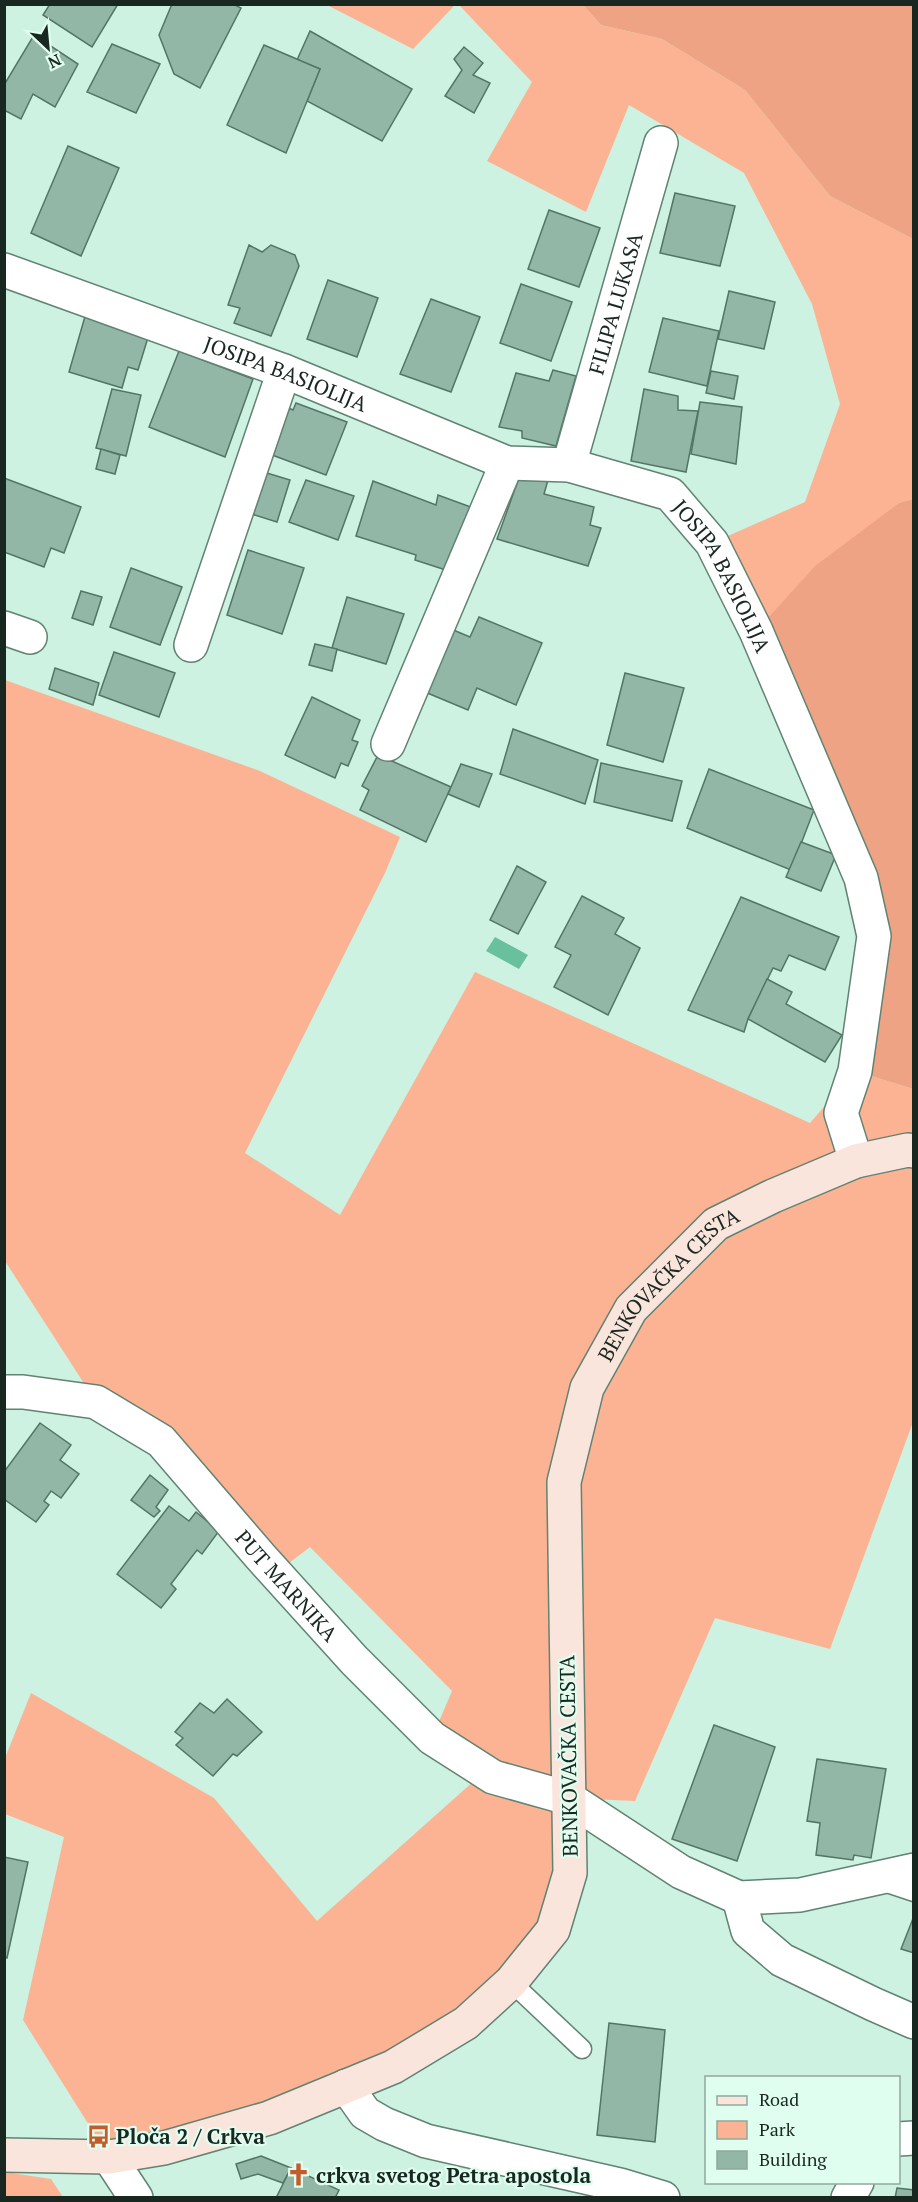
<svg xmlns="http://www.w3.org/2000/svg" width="918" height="2202" viewBox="0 0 918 2202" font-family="'PT Serif',serif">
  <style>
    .green { fill: #fcb394 }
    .forest { fill: #eea484 }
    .water { fill: #69c09c }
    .building { fill: #93b7a6; stroke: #537566; stroke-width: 1.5 }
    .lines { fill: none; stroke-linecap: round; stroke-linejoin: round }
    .lane-casing { stroke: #608373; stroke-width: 21 }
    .street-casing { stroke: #608373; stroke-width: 36 }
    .secondary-casing { stroke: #608373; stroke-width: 36 }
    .lane { stroke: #fff; stroke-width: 18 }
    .street { stroke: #fff; stroke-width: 33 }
    .secondary { stroke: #fae5dc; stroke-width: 33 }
    .labels { text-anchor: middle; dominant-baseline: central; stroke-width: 4.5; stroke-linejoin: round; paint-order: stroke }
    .street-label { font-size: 21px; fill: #192721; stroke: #e0fef0 }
    .poi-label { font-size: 21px; font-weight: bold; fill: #192721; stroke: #e0fef0; text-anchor: start }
  </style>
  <rect width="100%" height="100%" fill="#cdf2e1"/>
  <!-- green -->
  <g class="green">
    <polygon points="327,5 455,4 455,5 413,49"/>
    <polygon points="459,5 583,5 601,25 662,39 745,90 830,196 913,239 913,499 899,503 756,631 712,543 805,502 840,404 812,304 744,173 629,105 586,212 487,161 532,82"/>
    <polygon points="5,680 260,771 400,837 385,873 245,1153 340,1215 475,972 810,1123 855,1071 913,1089 913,1422 830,1649 715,1618 635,1801 568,1798 553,1930 393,2067 109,2157 23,2020 64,1837 5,1814 5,1758 31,1693 214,1798 317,1921 484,1772 432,1738 452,1691 310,1547 276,1573 96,1402 5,1261"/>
    <polygon points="5,2172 51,2179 63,2197 5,2197"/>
  </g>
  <!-- forest -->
  <g class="forest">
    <polygon points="583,5 913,5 913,239 830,196 745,90 662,39 601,25"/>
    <polygon points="913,499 913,1089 855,1071 874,937 756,631 815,566 899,503"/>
  </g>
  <!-- water -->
  <polygon class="water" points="495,937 528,955 519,969 486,951"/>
  <!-- building -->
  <g class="building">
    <polygon points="50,4 118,4 92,47 43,15"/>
    <polygon points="172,4 233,4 241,8 200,88 174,74 159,35"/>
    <polygon points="310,31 412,89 382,141 307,101 320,69 297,60"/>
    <polygon points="34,35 78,64 55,107 33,94 21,119 4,110 4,85"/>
    <polygon points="112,44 160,64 136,113 87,92"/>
    <polygon points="264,45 320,69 286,153 227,125"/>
    <polygon points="464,47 483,63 473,75 490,83 474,113 445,96 462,70 454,59"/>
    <polygon points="68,146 119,168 81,256 31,233"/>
    <polygon points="675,193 735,206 720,266 660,253"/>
    <polygon points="549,210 600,228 579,287 528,269"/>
    <polygon points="249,245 262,252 271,245 295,255 299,266 271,336 234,323 240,308 228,305"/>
    <polygon points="328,280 378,298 357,357 307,339"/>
    <polygon points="521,284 572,302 551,361 500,343"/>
    <polygon points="729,291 775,302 764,349 718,339"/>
    <polygon points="431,299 480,317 451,392 400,374"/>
    <polygon points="86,313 150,331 138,370 128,367 122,388 69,372"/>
    <polygon points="663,318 719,331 707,386 649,372"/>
    <polygon points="179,351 253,379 225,457 149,427"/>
    <polygon points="553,370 576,376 556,446 522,438 522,431 499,427 516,373 549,381"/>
    <polygon points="711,371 738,376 734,399 706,393"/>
    <polygon points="112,389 141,395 126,456 96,448"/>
    <polygon points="644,389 678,396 678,410 698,411 686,472 631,461"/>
    <polygon points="700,402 742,407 736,464 691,454"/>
    <polygon points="296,403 347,422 326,475 264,452 286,407 293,410"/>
    <polygon points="101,449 120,455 115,474 96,469"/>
    <polygon points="257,470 290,480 277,522 242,511"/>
    <polygon points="520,475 548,480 544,494 594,507 590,525 601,528 588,566 497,539"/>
    <polygon points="4,478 81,507 64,553 51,548 44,567 4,552"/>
    <polygon points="306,480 354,496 338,540 289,522"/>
    <polygon points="373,481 436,505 438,495 476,509 452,572 415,560 416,555 356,536"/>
    <polygon points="248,550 304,568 282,634 227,615"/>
    <polygon points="131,568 182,587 160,645 110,627"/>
    <polygon points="81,591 102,597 93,625 72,618"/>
    <polygon points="347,597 404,614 386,664 332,648"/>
    <polygon points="479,617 542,643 516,705 477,688 468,710 425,692 451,629 470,637"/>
    <polygon points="315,644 337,649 332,671 309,665"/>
    <polygon points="114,652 175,673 159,717 99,695"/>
    <polygon points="55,668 99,683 93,705 49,689"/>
    <polygon points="625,673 684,688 663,762 607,745"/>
    <polygon points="312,697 360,720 352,740 358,742 348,766 341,763 335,778 285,755"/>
    <polygon points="513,729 598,760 585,804 500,774"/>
    <polygon points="378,755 451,787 426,842 360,810 369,790 362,786"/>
    <polygon points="601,763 682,781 672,821 594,802"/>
    <polygon points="461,764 492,774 479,807 448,794"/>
    <polygon points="709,769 814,810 791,870 687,828"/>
    <polygon points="801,842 836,855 821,891 786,877"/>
    <polygon points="517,866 546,882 518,934 490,920"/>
    <polygon points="582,896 624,918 615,934 640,948 608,1015 554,987 571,955 555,947"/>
    <polygon points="741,897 839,937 825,970 789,955 781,971 773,968 748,1019 744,1032 688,1010"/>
    <polygon points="767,979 792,992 786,1004 842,1035 825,1062 748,1019"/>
    <polygon points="40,1423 71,1445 60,1460 79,1474 61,1498 51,1491 44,1501 49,1505 36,1522 4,1499 4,1472"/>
    <polygon points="150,1475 168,1490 156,1507 160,1511 154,1517 131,1500"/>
    <polygon points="169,1506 189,1521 196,1512 219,1531 202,1554 197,1550 171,1584 176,1589 161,1608 117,1574"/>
    <polygon points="227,1699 262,1732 237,1756 233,1754 213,1776 176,1745 183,1738 175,1732 200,1703 214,1713"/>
    <polygon points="714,1725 775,1747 737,1861 672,1839"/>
    <polygon points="817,1759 886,1769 871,1858 854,1855 853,1860 816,1855 820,1823 807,1821"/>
    <polygon points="4,1857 28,1862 7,1958 4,1957"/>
    <polygon points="914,1916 914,1953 901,1949"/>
    <polygon points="609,2023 665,2030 655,2142 597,2135"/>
    <polygon points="261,2156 291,2168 283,2183 258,2174 241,2179 236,2164"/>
    <polygon points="291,2168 339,2190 335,2198 276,2198"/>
    <polygon points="897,2188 914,2190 914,2198 895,2198"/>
  </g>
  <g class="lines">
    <defs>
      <g id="lane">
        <polyline points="881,1881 914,1892"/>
        <polyline points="511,1982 582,2049"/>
      </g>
      <g id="street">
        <path id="s1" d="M4 270 284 371 507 463 569 465 670 494 712 543 756 631 861 878 874 936 855 1071 841 1113 856 1161"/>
        <path id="s2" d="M569 465 661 143"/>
        <polyline points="4,628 30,637"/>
        <polyline points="191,645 284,371"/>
        <polyline points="388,744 507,463"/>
        <path id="s3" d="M4 1392H23L96 1402 161 1441 260 1556 354 1660 432 1738 493 1777 568 1798 681 1872 739 1898 800 1895 914 1870"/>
        <polyline points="739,1898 748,1931 782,1960 873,2004 914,2022"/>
        <polyline points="346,2086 365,2113 384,2124 426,2141 620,2185 663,2198"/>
        <polyline points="898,2139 914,2138"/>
        <polyline points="109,2157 136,2198"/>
        <polyline points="848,2198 857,2182"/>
      </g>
      <g id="secondary">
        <path id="s4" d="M4 2155 109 2157 164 2148 269 2118 393 2067 466 2023 511 1982 553 1930 570 1873 564 1482 587 1388 631 1309 716 1224 773 1196 856 1161 908 1150 914 1151"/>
      </g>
    </defs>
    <!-- lane casing -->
    <use href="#lane" class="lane-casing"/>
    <!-- street casing -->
    <use href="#street" class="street-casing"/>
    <!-- secondary casing -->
    <use href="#secondary" class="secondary-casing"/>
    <!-- lane -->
    <use href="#lane" class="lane"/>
    <!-- street -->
    <use href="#street" class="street"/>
    <!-- secondary -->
    <use href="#secondary" class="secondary"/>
  </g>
  <!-- icons -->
  <defs>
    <symbol id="bus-bare" viewBox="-9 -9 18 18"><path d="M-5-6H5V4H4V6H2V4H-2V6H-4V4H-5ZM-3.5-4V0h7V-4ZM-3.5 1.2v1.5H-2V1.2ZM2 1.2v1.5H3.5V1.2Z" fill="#c25c2b" stroke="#e0fef0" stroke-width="2.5" paint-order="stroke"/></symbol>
    <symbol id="church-bare" viewBox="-9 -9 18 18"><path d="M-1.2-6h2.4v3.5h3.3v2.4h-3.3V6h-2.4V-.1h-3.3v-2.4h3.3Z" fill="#c25c2b" stroke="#e0fef0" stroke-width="2.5" paint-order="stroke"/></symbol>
  </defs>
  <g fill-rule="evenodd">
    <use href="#bus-bare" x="82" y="2120" width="33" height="33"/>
    <use href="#church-bare" x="282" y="2158" width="33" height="33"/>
  </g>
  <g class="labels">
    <!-- street labels -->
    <g class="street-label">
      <text stroke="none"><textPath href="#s2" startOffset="168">FILIPA LUKASA</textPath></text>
      <text stroke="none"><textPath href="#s1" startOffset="300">JOSIPA BASIOLIJA</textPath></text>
      <text stroke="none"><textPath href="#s1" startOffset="804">JOSIPA BASIOLIJA</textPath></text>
      <text stroke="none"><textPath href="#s4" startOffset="1298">BENKOVAČKA CESTA</textPath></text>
      <text stroke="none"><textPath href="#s3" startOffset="360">PUT MARNIKA</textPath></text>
      <text transform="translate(568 1756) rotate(-91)">BENKOVAČKA CESTA</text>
    </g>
    <!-- poi labels -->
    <g class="poi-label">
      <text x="116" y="2136">Ploča 2 / Crkva</text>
      <text x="316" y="2175">crkva svetog Petra apostola</text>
    </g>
  </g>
  <!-- border -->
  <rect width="918" height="2202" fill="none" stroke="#192721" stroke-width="12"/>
  <!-- legend -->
  <rect x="705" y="2076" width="195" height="108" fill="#e0fef0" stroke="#90a89d" stroke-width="1.5"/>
  <rect x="717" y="2096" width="30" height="9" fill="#fae5dc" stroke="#90a89d" stroke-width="1.5"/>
  <text x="759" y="2106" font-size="18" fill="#192721">Road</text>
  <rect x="717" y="2121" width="30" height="18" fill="#fcb394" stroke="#90a89d" stroke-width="1.5"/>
  <text x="759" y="2136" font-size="18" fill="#192721">Park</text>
  <rect x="717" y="2151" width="30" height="18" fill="#93b7a6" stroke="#90a89d" stroke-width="1.5"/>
  <text x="759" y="2166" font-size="18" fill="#192721">Building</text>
  <!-- north arrow -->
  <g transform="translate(48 48) rotate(154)" stroke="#e0fef0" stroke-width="4.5" paint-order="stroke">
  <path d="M0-4.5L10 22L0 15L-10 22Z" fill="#192721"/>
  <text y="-9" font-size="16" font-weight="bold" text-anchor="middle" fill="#192721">N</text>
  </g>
</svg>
